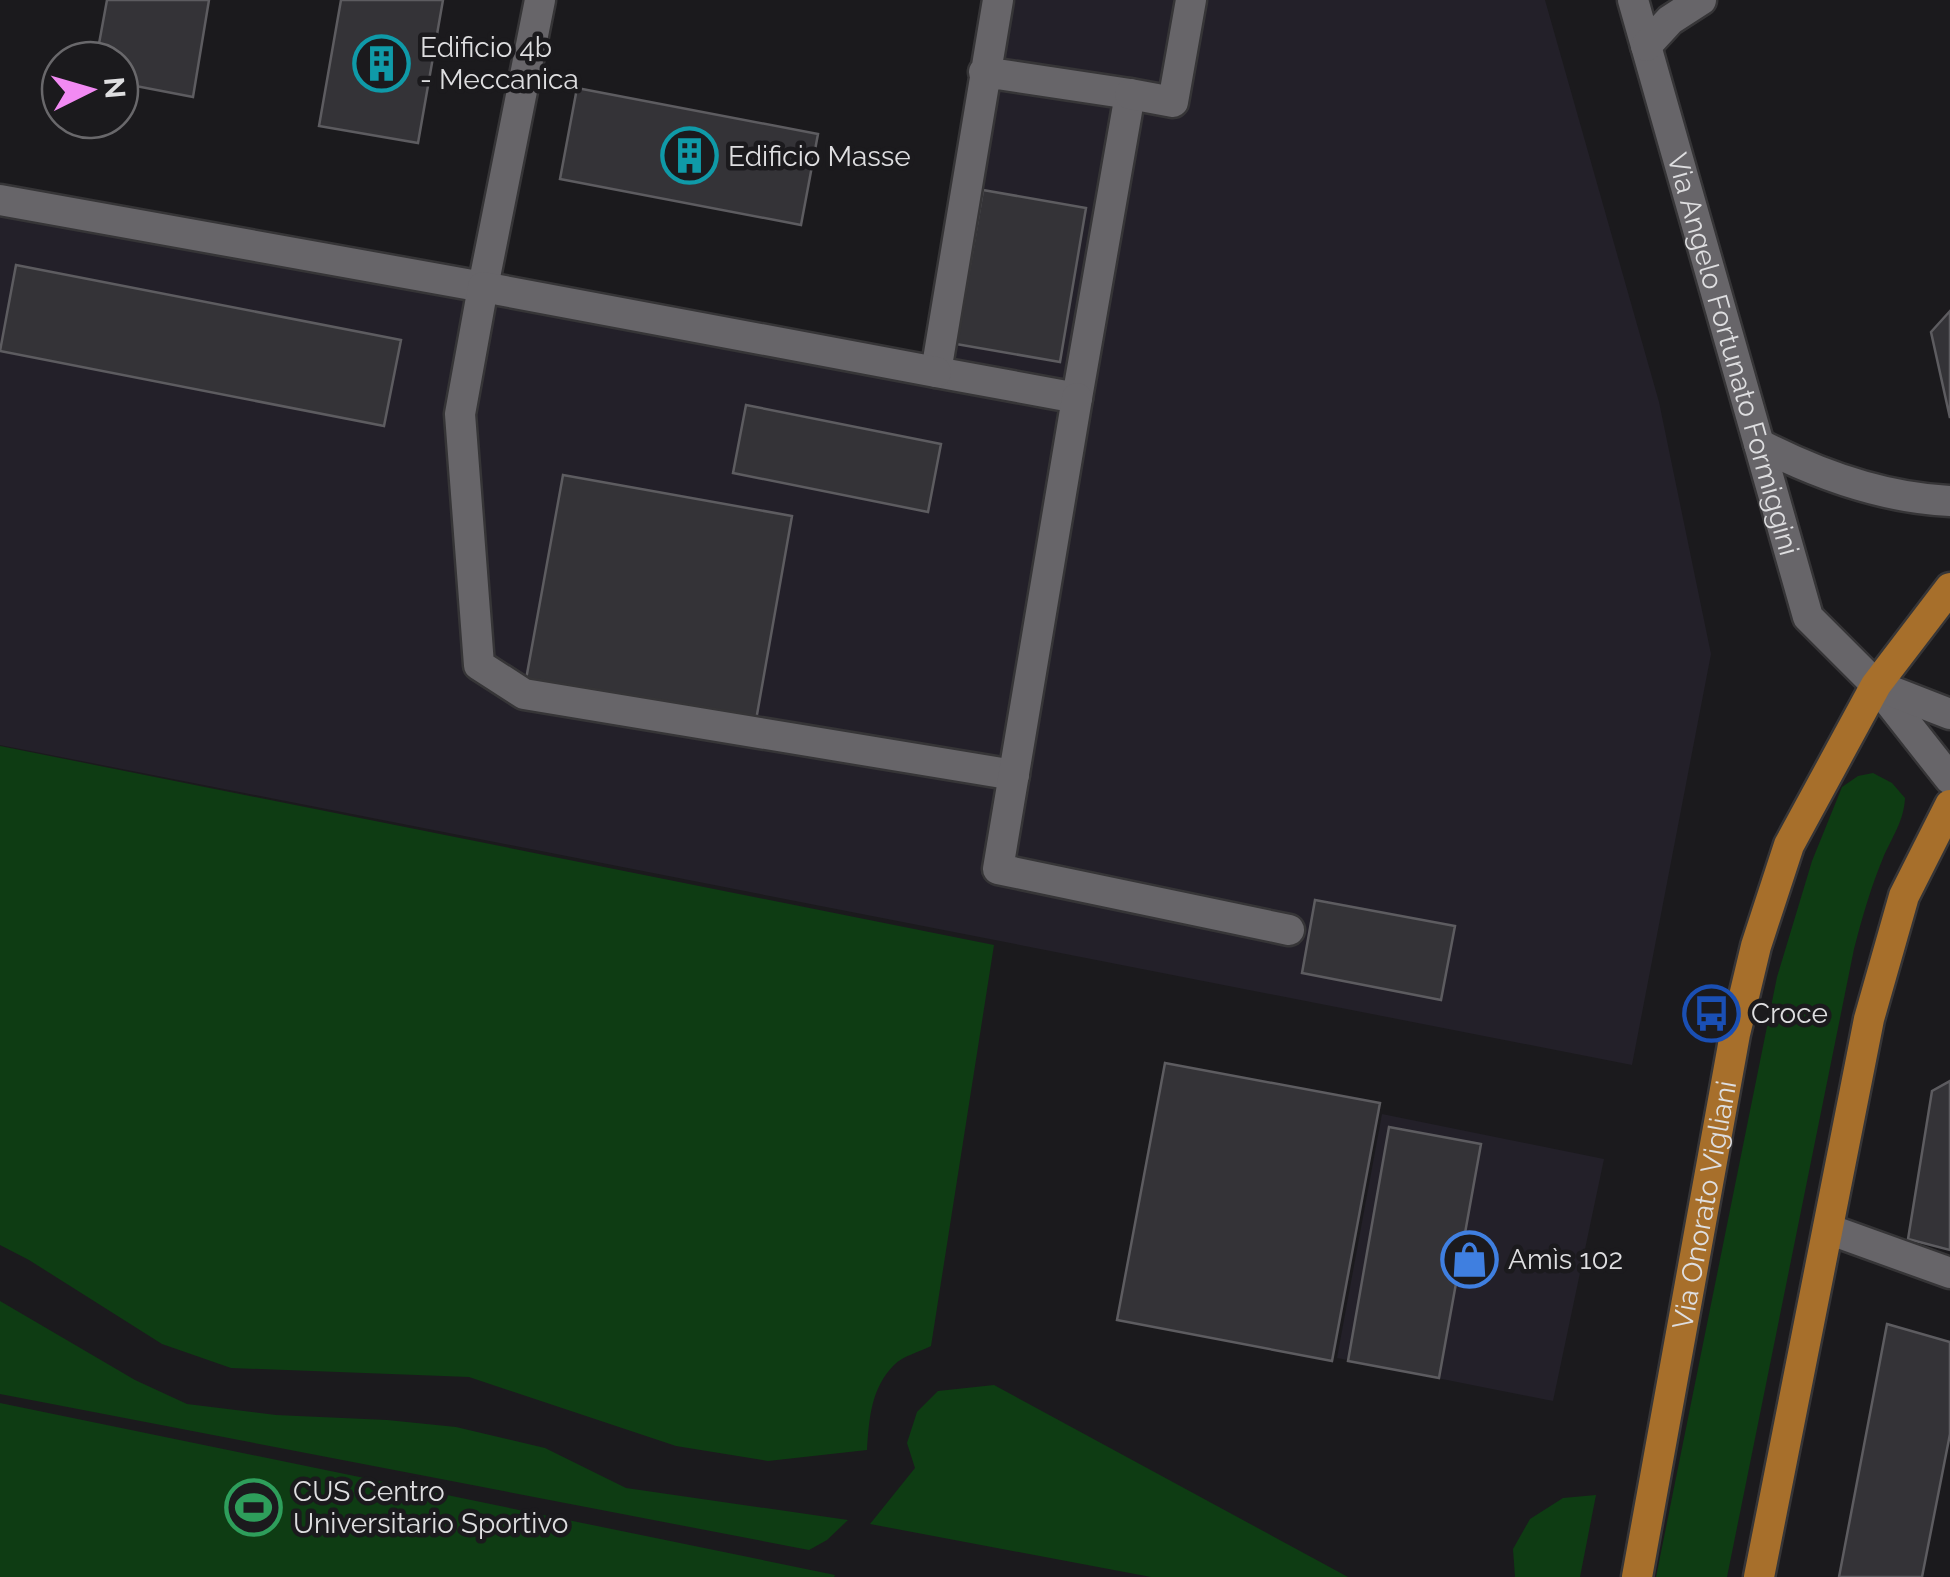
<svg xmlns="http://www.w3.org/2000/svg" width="1950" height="1577" viewBox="0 0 1950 1577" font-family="Raleway,sans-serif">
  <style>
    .built { fill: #232029 }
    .green { fill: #0e3c13 }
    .building { fill: #343337; stroke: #5d5c60; stroke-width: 2.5 }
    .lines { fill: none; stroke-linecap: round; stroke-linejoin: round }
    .minor-casing { stroke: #363537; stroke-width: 35 }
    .major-casing { stroke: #363537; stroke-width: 35 }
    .minor { stroke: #676569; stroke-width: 30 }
    .major { stroke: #a76f2b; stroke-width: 30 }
    .labels { text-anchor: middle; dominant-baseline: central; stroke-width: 9; stroke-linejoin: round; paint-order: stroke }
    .poi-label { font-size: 28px; fill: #dedee0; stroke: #1b1a1d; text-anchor: start }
    .street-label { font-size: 28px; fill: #dedee0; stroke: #1b1a1d }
  </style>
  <rect width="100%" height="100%" fill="#1b1a1d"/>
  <!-- built -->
  <g class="built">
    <polygon points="1001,0 1545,0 1659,402 1711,654 1632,1065 0,745 0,201 935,372"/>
    <polygon points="1382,1114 1604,1159 1553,1401 1337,1358"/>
  </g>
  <!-- green -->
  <g class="green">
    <path d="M0 746 994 945 931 1346C919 1352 903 1356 894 1365 871 1388 869 1419 867 1450L768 1461 676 1446 469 1377 231 1368 162 1344 29 1260 0 1245Z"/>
    <path d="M1873 773 1892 783 1905 798C1904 821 1892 837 1883 858 1871 887 1862 918 1854 949L1727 1577H1656L1777 977 1812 861 1842 787 1858 776Z"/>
    <polygon points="0,1301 135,1380 187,1404 276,1415 387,1420 456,1427 545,1448 626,1488 848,1520 827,1540 809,1550 0,1394"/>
    <polygon points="994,1385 1348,1577 1151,1577 870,1524 915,1468 907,1443 917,1412 938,1391"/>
    <polygon points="0,1403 835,1575 834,1577 0,1577"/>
    <polygon points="1596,1495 1580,1577 1515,1577 1513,1549 1530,1519 1563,1498"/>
  </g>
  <!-- building -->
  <g class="building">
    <polygon points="107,0 209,0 193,97 120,83 120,60 96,60"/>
    <polygon points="341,0 443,0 418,143 319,126"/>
    <polygon points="577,88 818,134 801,225 560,179"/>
    <polygon points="983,190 1086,208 1060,362 956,344"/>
    <polygon points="16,265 401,340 384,426 0,351"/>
    <polygon points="1950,311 1950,418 1931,332"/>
    <polygon points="746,405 941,444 928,512 733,473"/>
    <polygon points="563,475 792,516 755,726 525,685"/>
    <polygon points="1315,900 1455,926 1441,1000 1302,973"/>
    <polygon points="1165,1063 1380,1103 1332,1361 1117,1320"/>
    <polygon points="1950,1081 1950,1250 1908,1239 1932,1091"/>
    <polygon points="1389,1127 1481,1144 1439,1378 1348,1361"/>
    <polygon points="1887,1324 1950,1342 1950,1434 1922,1577 1839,1577"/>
  </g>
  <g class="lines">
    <defs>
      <g id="minor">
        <path id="s1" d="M1633 0 1808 617 1876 685 1950 779"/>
        <polyline points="1646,46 1670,20 1701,0"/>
        <polyline points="984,72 1130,94 1077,398 936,372 998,0"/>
        <polyline points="1130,94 1173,102 1191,0"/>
        <polyline points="0,200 483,287 540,0"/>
        <polyline points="936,372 483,287 460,414 479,665 524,694 1014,775"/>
        <polyline points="1077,398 998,869 1289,930"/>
        <path d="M1759 444C1817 474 1884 498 1950 501"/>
        <polyline points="1878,686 1950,714"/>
        <polyline points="1828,1229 1950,1273"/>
      </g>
      <g id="major">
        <path id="s2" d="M1637 1577 1735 1034 1756 946 1789 845 1876 685 1950 588"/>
        <polyline points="1759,1577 1869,1019 1904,896 1950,805"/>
      </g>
    </defs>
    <!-- minor casing -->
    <use href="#minor" class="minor-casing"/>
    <!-- major casing -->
    <use href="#major" class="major-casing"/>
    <!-- minor -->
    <use href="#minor" class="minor"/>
    <!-- major -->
    <use href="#major" class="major"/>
  </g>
  <!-- icons -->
  <defs>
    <symbol id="building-ring" viewBox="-11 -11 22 22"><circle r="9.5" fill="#1b1a1d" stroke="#0f9aa8" stroke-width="1.5"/><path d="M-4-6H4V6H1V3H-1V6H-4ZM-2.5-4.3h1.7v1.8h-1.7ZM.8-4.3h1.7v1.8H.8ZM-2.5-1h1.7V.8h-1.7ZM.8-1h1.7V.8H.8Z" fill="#0f9aa8"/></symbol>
    <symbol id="bus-ring" viewBox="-11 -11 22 22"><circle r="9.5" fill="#1b1a1d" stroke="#1a4fb4" stroke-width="1.5"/><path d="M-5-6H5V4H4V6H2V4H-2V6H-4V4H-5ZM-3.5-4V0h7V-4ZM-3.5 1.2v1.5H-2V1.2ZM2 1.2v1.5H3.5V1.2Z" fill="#1a4fb4"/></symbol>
    <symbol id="shop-ring" viewBox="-11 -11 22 22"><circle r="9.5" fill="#1b1a1d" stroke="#3f7fe0" stroke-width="1.5"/><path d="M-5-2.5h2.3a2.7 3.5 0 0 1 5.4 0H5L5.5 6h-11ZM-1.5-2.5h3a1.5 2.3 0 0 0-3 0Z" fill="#3f7fe0"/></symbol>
    <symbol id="stadium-ring" viewBox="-11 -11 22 22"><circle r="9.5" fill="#1b1a1d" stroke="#2e9e5b" stroke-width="1.5"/><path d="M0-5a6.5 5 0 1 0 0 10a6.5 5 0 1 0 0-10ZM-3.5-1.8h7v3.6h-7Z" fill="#2e9e5b"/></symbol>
  </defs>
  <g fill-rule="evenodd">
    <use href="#building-ring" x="350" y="32" width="63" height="63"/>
    <use href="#building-ring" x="658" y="124" width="63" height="63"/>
    <use href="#bus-ring" x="1680" y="982" width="63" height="63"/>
    <use href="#shop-ring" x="1438" y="1228" width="63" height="63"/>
    <use href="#stadium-ring" x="222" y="1476" width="63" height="63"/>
  </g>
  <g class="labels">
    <!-- poi labels -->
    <g class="poi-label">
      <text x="420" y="47">Edificio 4b<tspan x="420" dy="32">- Meccanica</tspan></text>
      <text x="728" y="156">Edificio Masse</text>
      <text x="1751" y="1013">Croce</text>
      <text x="1508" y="1259">Amìs 102</text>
      <text x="293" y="1491">CUS Centro<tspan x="293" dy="32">Universitario Sportivo</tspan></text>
    </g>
    <!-- street labels -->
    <g class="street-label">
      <text stroke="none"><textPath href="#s1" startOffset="368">Via Angelo Fortunato Formiggini</textPath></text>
      <text stroke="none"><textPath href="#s2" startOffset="378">Via Onorato Vigliani</textPath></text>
    </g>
  </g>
  <!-- north arrow -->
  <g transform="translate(90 90) rotate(85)"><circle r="48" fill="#1b1a1d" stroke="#69686b" stroke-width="2.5"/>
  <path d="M0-8L18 38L0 25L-18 38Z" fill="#f28af3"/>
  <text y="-15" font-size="28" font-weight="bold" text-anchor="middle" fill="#dedee0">N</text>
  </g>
</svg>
